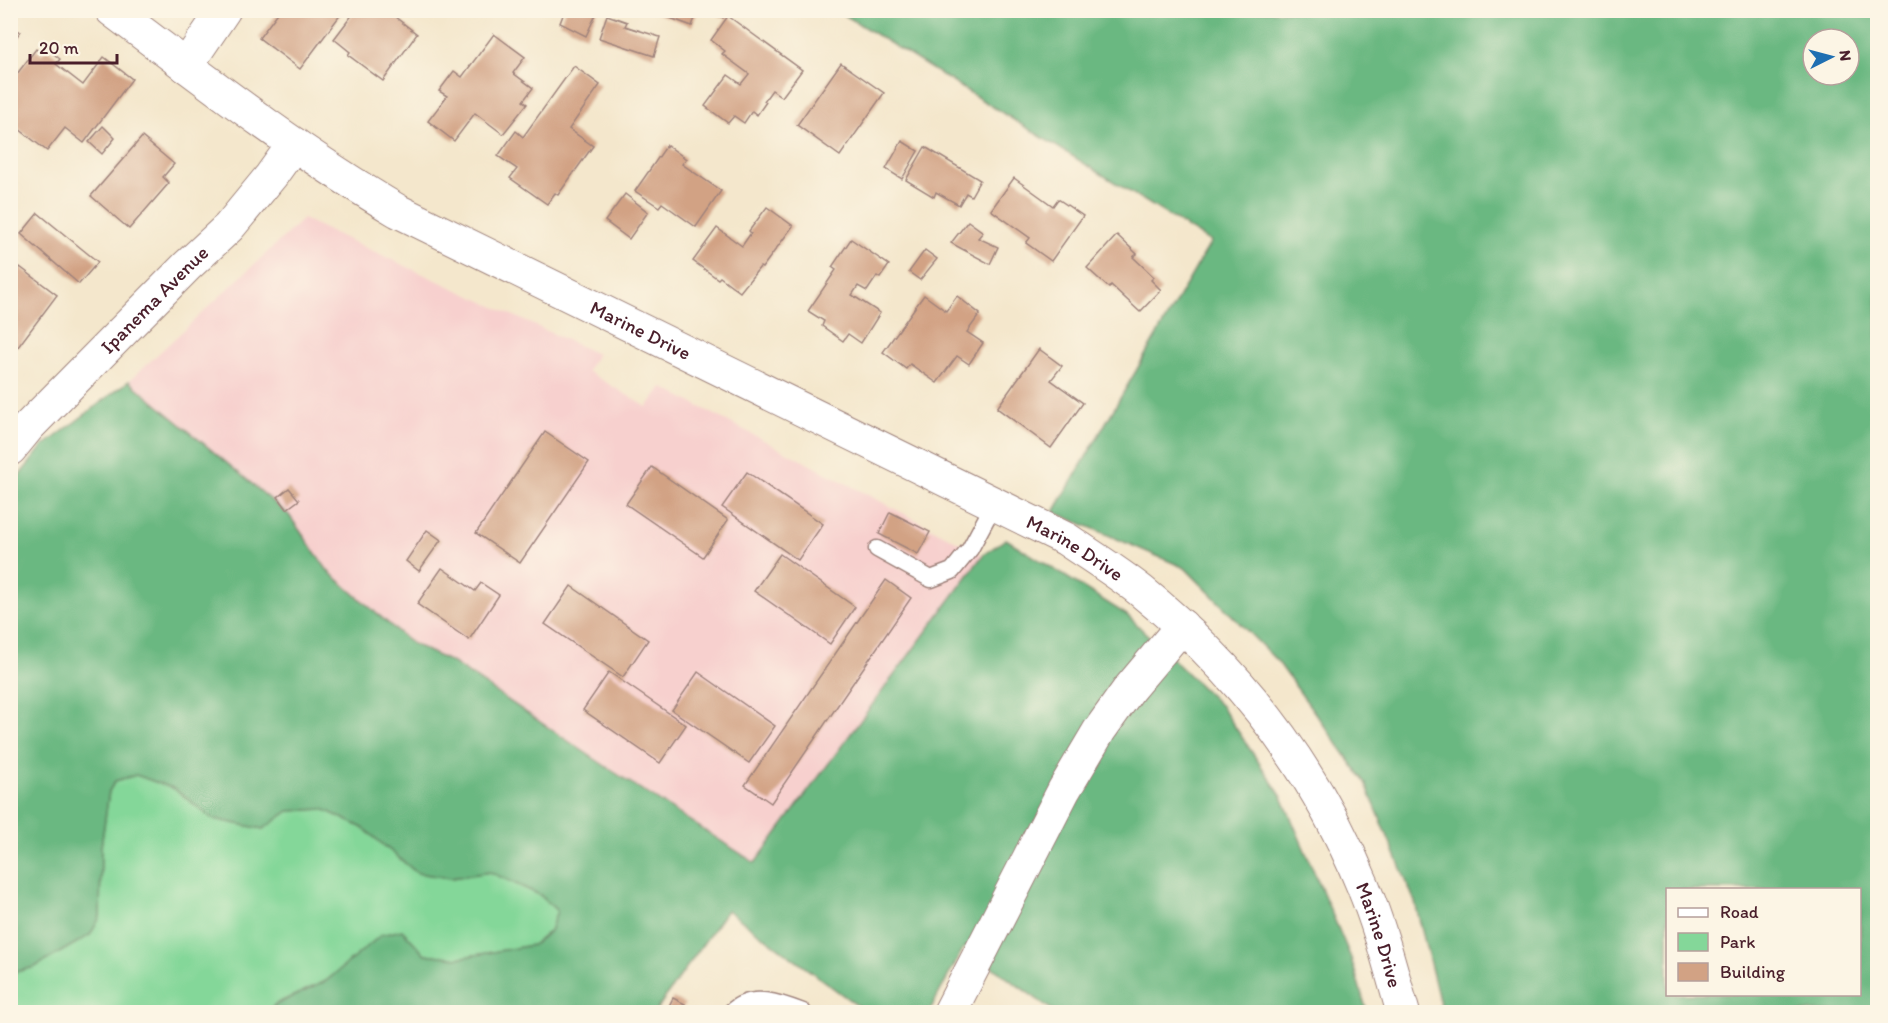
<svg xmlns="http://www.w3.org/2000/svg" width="1888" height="1023" viewBox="0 0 1888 1023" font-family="Itim,sans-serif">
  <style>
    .built { fill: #f7d0ce }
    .green { fill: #84d799; stroke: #677b62; stroke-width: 1.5 }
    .forest { fill: #6bb881; stroke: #5a6c56; stroke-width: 1.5; fill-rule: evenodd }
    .building { fill: #d2a284 }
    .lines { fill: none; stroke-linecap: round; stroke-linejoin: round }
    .service-casing { stroke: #9f837c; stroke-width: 19 }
    .minor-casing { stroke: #9f837c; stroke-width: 35 }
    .tertiary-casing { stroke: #9f837c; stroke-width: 35 }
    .service { stroke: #fff; stroke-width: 16 }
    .minor { stroke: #fff; stroke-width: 33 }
    .tertiary { stroke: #fff; stroke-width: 33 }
    .labels { text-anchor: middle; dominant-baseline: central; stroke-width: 4.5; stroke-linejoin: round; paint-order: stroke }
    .street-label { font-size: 20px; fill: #4a1f2b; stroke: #fcf5e5 }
  </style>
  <rect width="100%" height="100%" fill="#fcf5e5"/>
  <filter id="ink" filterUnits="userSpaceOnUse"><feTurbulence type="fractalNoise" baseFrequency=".0167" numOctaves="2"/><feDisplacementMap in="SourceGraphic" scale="12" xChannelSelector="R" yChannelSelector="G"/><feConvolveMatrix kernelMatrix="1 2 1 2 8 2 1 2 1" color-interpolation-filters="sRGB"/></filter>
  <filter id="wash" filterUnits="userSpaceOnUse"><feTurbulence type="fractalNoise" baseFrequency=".008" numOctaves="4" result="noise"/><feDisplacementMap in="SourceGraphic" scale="24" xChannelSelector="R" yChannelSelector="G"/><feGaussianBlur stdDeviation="1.35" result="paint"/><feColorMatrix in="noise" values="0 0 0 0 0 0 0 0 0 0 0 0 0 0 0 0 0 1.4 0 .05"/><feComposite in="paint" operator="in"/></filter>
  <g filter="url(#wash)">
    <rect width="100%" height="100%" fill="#f4e7cc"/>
    <!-- built -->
    <polygon class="built" points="303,219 597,354 587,371 647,407 662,387 983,555 755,863 614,772 453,663 411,643 328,571 289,515 129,381"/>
    <!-- green -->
    <polygon class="green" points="136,775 175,789 213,819 263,829 289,811 323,809 363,828 417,873 451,878 490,872 540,895 557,911 550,931 533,945 458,958 425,954 402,930 382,935 326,981 275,1004 269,1012 11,1012 11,973 35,967 90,935 100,917 101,847 109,791 115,781"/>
    <!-- forest -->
    <g class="forest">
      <path d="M838 11H1877V1012H1442L1415 902 1365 782 1278 662 1185 568 1054 512 1211 242ZM1813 39H1849V75H1813ZM1668 890H1860V994H1668Z"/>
      <polygon points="129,381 289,515 328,571 411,643 453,663 614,772 755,863 983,555 1006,539 1127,615 1221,706 1282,797 1351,958 1367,1012 1055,1012 964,947 929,1012 871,1012 862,1009 727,910 655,1012 269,1012 275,1005 326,981 381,935 402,930 425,954 458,958 533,945 550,931 557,911 540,895 490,872 451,878 417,873 363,828 323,809 289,811 263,829 213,819 175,789 136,775 115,781 109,791 101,847 100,917 90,935 35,967 11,973 11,486 42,447"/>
    </g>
    <g id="blocks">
      <!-- building -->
      <g class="building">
        <polygon points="280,10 344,10 300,69 259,38"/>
        <polygon points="356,10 386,10 417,34 383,81 348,55 350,52 334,39"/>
        <polygon points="565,10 598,10 586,36 560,23"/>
        <polygon points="648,10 698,10 692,26"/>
        <polygon points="713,10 729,10 723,18"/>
        <polygon points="607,15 627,22 625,26 660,37 654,56 599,38"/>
        <polygon points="728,16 802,70 782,97 772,90 764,101 766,102 757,115 752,111 744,123 734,116 728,123 705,106 728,75 741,84 749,74 722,54 725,51 711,40"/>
        <polygon points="10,26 20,32 10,46"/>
        <polygon points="494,34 525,57 513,73 533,88 523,101 527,104 503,134 475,113 454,141 428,121 447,96 439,91 454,71 462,77"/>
        <polygon points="46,48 60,59 56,64 83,85 104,57 132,79 84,143 65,128 47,151 10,122 10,83 36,49 42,54"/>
        <polygon points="841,63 884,93 840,156 797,125"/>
        <polygon points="574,66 600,85 569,129 593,146 558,195 555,193 547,204 510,178 517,169 498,156 516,131 523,137"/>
        <polygon points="103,126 115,138 102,154 89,142"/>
        <polygon points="142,137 174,164 163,177 169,183 129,229 91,196"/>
        <polygon points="902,141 918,151 902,179 886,169"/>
        <polygon points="667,145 686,159 682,164 721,191 696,227 662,203 659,207 635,191"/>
        <polygon points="925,147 980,180 971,196 966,193 959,205 936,192 934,197 906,180"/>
        <polygon points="1014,178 1053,206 1058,199 1083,216 1051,261 1026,243 1030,238 991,210"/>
        <polygon points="625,194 648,212 629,239 605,221"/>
        <polygon points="767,207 793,226 762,268 760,267 740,292 720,277 718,279 693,261 717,228 742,246 751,233 749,231"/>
        <polygon points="38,213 98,262 79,284 21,234"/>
        <polygon points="968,221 983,232 978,238 998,247 990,264 951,243"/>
        <polygon points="1117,235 1137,254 1133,257 1154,277 1151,280 1161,290 1140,312 1111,285 1109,288 1087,268"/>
        <polygon points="851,239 889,265 880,278 877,276 867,291 858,286 852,295 880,313 861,343 848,334 843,341 822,326 824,321 808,311 836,270 832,267"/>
        <polygon points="925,250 937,259 920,280 909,272"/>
        <polygon points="20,267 57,295 18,347 10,341 10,280"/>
        <polygon points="924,295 946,311 957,296 980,314 967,332 983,343 969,364 957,356 937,383 910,364 906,369 883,352"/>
        <polygon points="1039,349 1062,366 1051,380 1083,403 1051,448 997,408"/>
        <polygon points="545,432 589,462 520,563 476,533"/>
        <polygon points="652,467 728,520 703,557 626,504"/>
        <polygon points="747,472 823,524 798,560 722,507"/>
        <polygon points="289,488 299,500 287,509 278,497"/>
        <polygon points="890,512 930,532 918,554 879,534"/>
        <polygon points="427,530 441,540 419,571 406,561"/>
        <polygon points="780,554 855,607 830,644 754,591"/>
        <polygon points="442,568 475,591 481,583 499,595 469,640 417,604"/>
        <polygon points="886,580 911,598 771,803 745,785"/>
        <polygon points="571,586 648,640 623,677 545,624"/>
        <polygon points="609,672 686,725 660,763 583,710"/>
        <polygon points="698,672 775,726 749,763 672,710"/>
        <polygon points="673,998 685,1004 680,1012 666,1012"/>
      </g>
    </g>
  </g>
  <g filter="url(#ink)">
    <use href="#blocks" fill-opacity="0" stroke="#9f837c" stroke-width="1.5"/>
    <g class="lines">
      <defs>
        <g id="service">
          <polyline points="877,549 931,579 952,571 970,549 994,504"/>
          <path d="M731 1012C751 992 780 1003 803 1012"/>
        </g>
        <g id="minor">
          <polyline points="186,66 224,10"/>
          <path id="s1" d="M10 449 28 427 187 266 229 227 271 176 294 144"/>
          <polyline points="950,1012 1064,790 1099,731 1129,689 1182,626"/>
        </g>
        <g id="tertiary">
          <path id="s2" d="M112 10C205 80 298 152 398 211L1066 539C1091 556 1117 572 1141 591 1240 671 1315 768 1363 886 1380 927 1391 970 1403 1012"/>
        </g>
      </defs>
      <!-- service casing -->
      <use href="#service" class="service-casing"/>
      <!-- minor casing -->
      <use href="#minor" class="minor-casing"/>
      <!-- tertiary casing -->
      <use href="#tertiary" class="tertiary-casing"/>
      <!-- service -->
      <use href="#service" class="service"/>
      <!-- minor -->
      <use href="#minor" class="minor"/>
      <!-- tertiary -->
      <use href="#tertiary" class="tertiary"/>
    </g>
  </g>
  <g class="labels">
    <!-- street labels -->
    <g class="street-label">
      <text stroke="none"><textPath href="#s1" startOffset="208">Ipanema Avenue</textPath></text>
      <text stroke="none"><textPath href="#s2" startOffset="620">Marine Drive</textPath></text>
      <text stroke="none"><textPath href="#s2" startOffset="1106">Marine Drive</textPath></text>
      <text stroke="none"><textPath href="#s2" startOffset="1610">Marine Drive</textPath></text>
    </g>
  </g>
  <!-- margin -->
  <rect width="1888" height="1023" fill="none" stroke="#fcf5e5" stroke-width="36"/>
  <!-- legend -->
  <rect x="1666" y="888" width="195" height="108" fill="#fcf5e5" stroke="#b59f9b" stroke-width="1.5"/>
  <rect x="1678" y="908" width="30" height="9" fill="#ffffff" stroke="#b59f9b" stroke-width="1.5"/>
  <text x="1720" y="918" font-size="18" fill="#4a1f2b">Road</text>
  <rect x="1678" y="933" width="30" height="18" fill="#84d799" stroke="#b59f9b" stroke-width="1.5"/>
  <text x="1720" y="948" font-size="18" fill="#4a1f2b">Park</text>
  <rect x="1678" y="963" width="30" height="18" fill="#d2a284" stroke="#b59f9b" stroke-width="1.5"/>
  <text x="1720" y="978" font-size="18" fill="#4a1f2b">Building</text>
  <!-- north arrow -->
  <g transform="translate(1831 57) rotate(84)"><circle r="28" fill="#fcf5e5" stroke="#b59f9b" stroke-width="1.5"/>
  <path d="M0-4.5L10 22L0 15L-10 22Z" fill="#1f6fb2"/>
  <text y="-9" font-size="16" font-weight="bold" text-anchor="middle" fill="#4a1f2b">N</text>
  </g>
  <!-- scale -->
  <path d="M30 54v9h87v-9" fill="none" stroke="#4a1f2b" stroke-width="3"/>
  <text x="39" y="54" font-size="18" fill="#4a1f2b" stroke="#fcf5e5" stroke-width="4.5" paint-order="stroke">20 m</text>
</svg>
